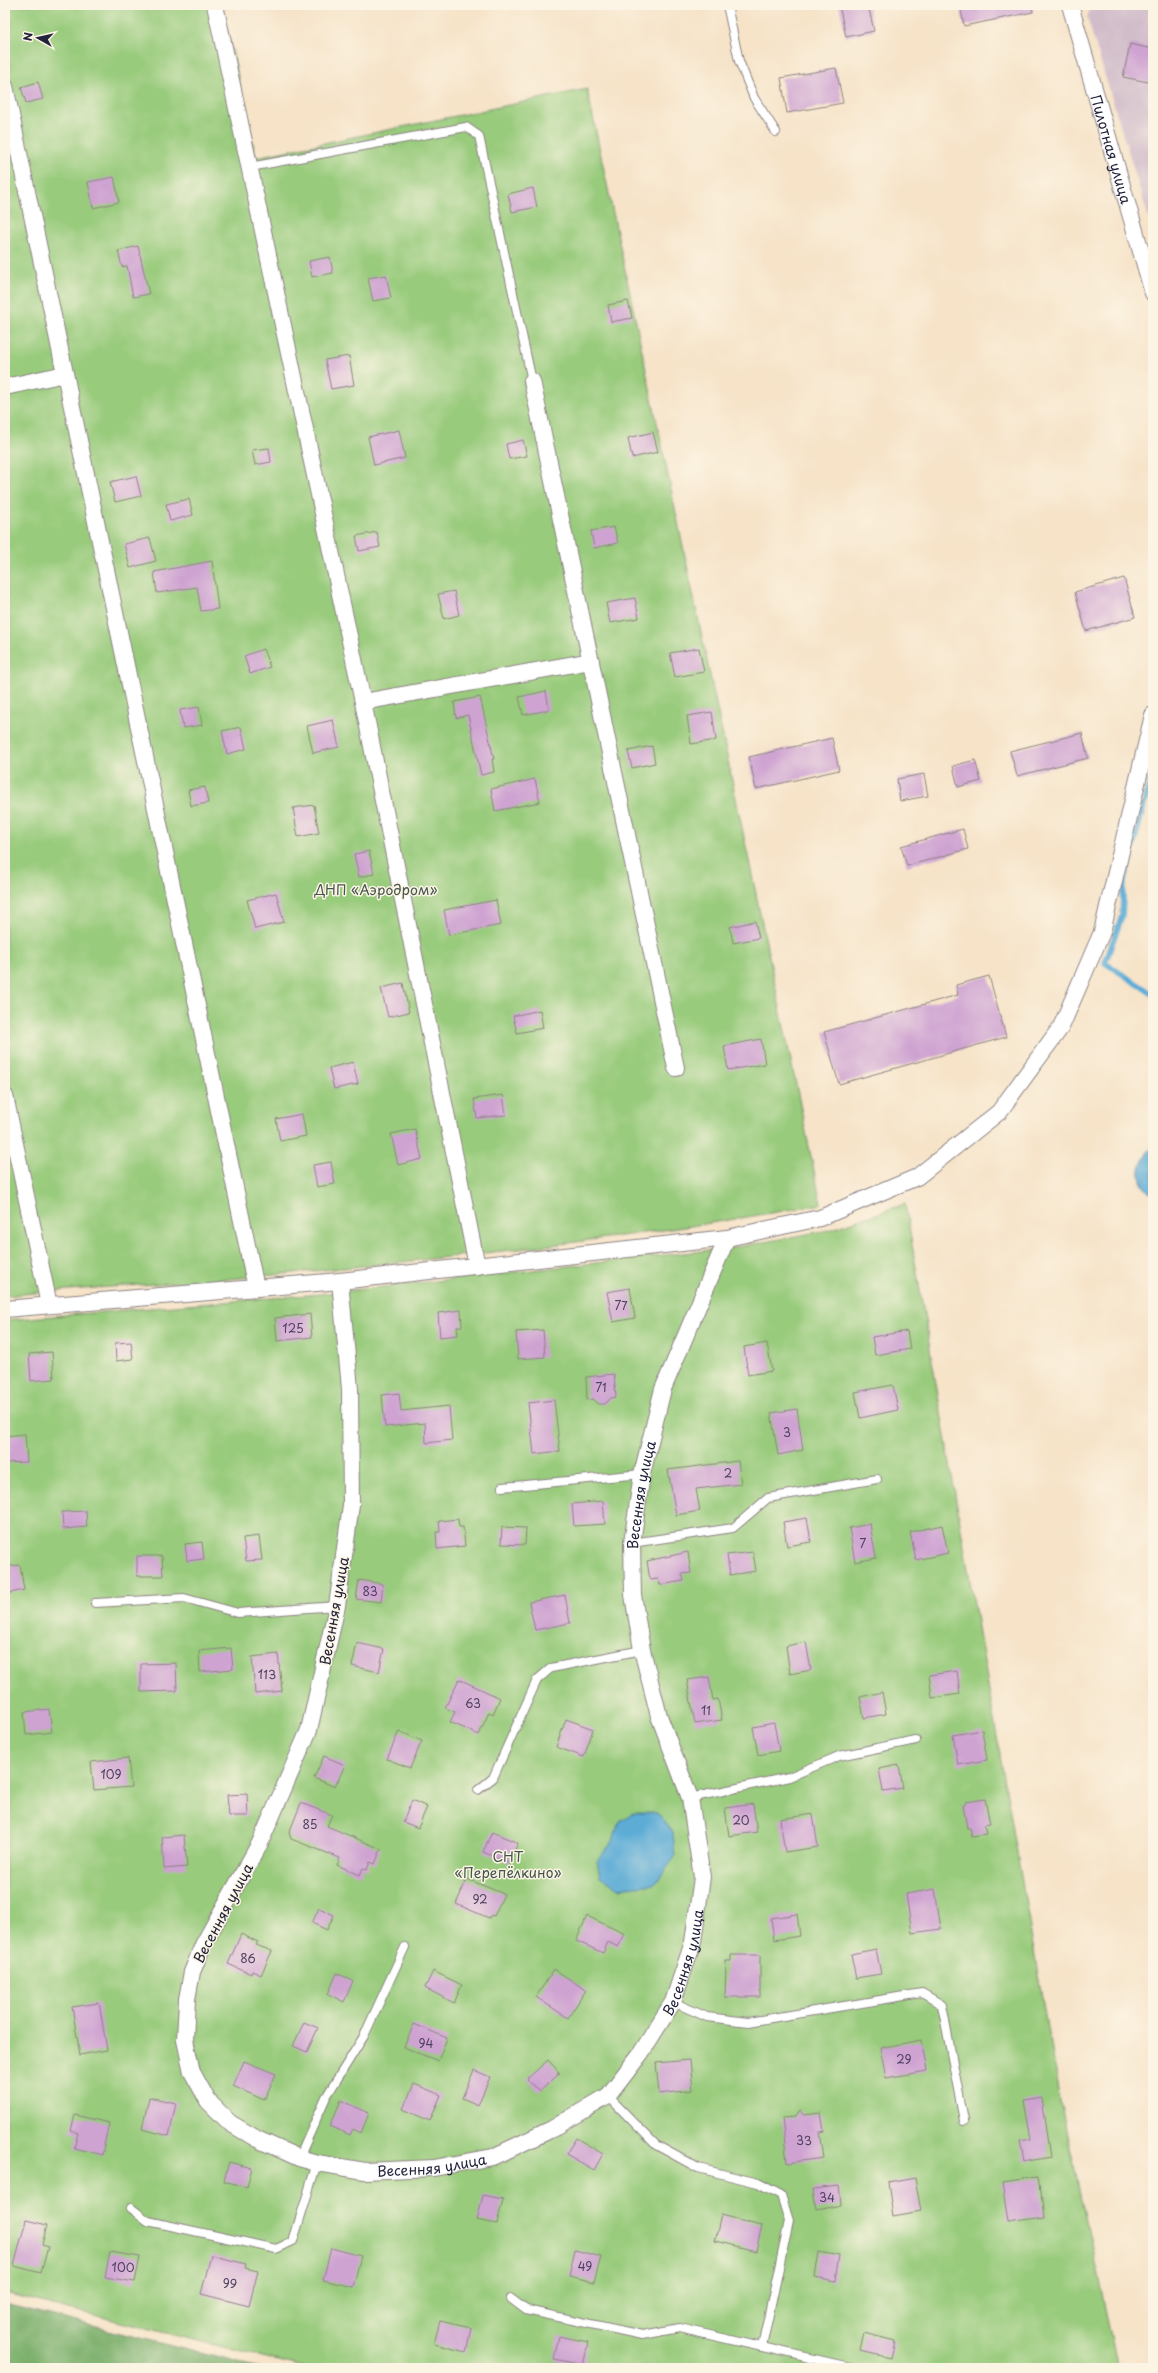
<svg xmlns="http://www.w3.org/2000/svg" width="1158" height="2373" viewBox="0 0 1158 2373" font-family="'Playpen Sans',sans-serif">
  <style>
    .industrial { fill: #d1bdca }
    .green { fill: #98cb7b; stroke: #5d765b }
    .forest { fill: #7aaf6b; stroke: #4e6853 }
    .water { fill: #5bacd6; stroke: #3e6788 }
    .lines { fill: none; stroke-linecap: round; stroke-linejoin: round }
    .stream { stroke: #5bacd6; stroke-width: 5.5 }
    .building { fill: #cea2d1 }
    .lane-casing { stroke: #8c8282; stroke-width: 10 }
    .street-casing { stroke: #8c8282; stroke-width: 18 }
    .lane { stroke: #fff; stroke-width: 8 }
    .street { stroke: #fff; stroke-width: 16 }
    .labels { text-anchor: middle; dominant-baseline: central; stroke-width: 3; stroke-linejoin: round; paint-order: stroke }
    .number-label { font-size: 12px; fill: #4d4260 }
    .street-label { font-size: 14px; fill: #22223b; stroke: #fcf5e5 }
    .park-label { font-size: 14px; fill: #45554e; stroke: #fcf5e5 }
  </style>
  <rect width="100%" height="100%" fill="#fcf5e5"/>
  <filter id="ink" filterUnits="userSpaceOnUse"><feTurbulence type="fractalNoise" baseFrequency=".025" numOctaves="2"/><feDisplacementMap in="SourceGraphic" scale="8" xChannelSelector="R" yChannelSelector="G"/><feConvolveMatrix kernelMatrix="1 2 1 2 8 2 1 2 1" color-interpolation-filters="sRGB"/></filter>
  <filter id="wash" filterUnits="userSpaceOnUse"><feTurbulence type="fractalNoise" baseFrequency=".012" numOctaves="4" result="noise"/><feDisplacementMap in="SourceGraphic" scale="16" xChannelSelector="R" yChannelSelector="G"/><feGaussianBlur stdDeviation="0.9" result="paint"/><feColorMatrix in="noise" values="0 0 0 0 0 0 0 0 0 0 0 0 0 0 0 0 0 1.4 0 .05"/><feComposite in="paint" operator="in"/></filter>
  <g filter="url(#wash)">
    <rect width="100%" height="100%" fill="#f6e3c8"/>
    <!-- industrial -->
    <polygon class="industrial" points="1092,5 1153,5 1153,232 1087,17"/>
    <!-- green -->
    <g class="green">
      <path d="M5 5H222L256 157 587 89 821 1204C640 1238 456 1257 273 1275 183 1284 94 1286 5 1296Z"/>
      <polygon points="905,1204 1060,2102 1118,2368 307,2368 5,2293 5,1320 320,1294 737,1247 829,1230"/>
    </g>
    <!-- forest -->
    <polygon class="forest" points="5,2304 260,2368 5,2368"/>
    <!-- water -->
    <g class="water">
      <path d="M1153 1147V1195C1134 1184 1137 1159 1153 1147Z"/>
      <polygon points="633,1813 657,1813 673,1832 675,1857 655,1884 618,1888 600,1876 597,1861 613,1841 619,1821"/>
    </g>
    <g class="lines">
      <!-- stream -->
      <polyline class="stream" points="1153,770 1124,881 1122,916 1105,963 1153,994"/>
    </g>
    <g id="blocks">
      <!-- building -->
      <g class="building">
        <polygon points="839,5 868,5 874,31 846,37"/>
        <polygon points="960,5 1032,5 1033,12 964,26"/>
        <polygon points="1130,44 1153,49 1153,83 1123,77"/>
        <polygon points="836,68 843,103 787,113 781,78"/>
        <polygon points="38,82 43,99 26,103 21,87"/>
        <polygon points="114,177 119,202 93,208 88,182"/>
        <polygon points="533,188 537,207 512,212 508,194"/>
        <polygon points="138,246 149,294 133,297 127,266 122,267 118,251"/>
        <polygon points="330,257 333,273 312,277 309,261"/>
        <polygon points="386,275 391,298 373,301 368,278"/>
        <polygon points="628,301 632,318 611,322 608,305"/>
        <polygon points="349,356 354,385 331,389 325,360"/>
        <polygon points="399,430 405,458 374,465 368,437"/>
        <polygon points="653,432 658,452 632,458 628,438"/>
        <polygon points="523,440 527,456 509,459 506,444"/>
        <polygon points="269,448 271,462 255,465 252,450"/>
        <polygon points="136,476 141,496 115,502 110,482"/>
        <polygon points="189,499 193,515 170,521 166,504"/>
        <polygon points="614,527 618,543 594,548 591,531"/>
        <polygon points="377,532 380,547 359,551 356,536"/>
        <polygon points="150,538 156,561 130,568 124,544"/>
        <polygon points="212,561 218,609 201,611 197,587 157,593 154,572"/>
        <polygon points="1124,578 1135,617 1086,631 1075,592"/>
        <polygon points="454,591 459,615 444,619 438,594"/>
        <polygon points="635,598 639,618 610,623 606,603"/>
        <polygon points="699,648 704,672 675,677 670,653"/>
        <polygon points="263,649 270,667 250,674 244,656"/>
        <polygon points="546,691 549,710 523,715 519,697"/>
        <polygon points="480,697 494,759 492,759 494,772 481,775 468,715 456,718 454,702"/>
        <polygon points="199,707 202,725 183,728 180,710"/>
        <polygon points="712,712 716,740 691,744 687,716"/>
        <polygon points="333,720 339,747 313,753 307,726"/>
        <polygon points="241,727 246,749 227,754 222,731"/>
        <polygon points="1082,733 1088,758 1017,776 1010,751"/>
        <polygon points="832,738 839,770 756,789 749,757"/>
        <polygon points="652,746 655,763 632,768 628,751"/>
        <polygon points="975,760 981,781 958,787 953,766"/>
        <polygon points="924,774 928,796 900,801 897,779"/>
        <polygon points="535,779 540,802 495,811 491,789"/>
        <polygon points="205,787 208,803 191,806 188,790"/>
        <polygon points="314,805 319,833 298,837 293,808"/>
        <polygon points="963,829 968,849 907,866 901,846"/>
        <polygon points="369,851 374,874 359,877 354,854"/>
        <polygon points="276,893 284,922 255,929 247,900"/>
        <polygon points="496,900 501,925 449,935 444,910"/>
        <polygon points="755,921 759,938 733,943 730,927"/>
        <polygon points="989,976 1006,1037 839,1084 824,1032 958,995 956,985"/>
        <polygon points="403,983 409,1012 388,1017 381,988"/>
        <polygon points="540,1010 543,1028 517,1033 513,1016"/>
        <polygon points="761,1039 765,1064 728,1070 724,1046"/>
        <polygon points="353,1062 358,1084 334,1089 329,1068"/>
        <polygon points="503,1095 506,1115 477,1118 474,1099"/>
        <polygon points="302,1114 306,1136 280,1141 276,1119"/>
        <polygon points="415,1129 422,1159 398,1165 391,1134"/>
        <polygon points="331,1162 335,1184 317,1187 313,1165"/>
        <polygon points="630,1288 635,1318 613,1322 607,1292"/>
        <polygon points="461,1310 462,1326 457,1327 458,1335 440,1337 438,1313"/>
        <polygon points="310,1314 312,1337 277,1341 275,1318"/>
        <polygon points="543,1330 545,1357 518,1359 516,1332"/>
        <polygon points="907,1331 910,1349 875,1355 872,1337"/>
        <polygon points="131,1342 133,1359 116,1361 115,1343"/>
        <polygon points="767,1343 772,1371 748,1375 744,1347"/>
        <polygon points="52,1352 54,1379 31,1381 29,1354"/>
        <polygon points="614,1374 616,1397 611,1398 605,1404 599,1404 593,1399 587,1400 586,1377"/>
        <polygon points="893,1385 898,1410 860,1418 855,1392"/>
        <polygon points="399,1393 401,1411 449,1406 452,1440 426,1443 425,1423 385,1427 382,1395"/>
        <polygon points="554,1400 560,1451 534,1454 528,1403"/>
        <polygon points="797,1409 803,1450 778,1455 771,1413"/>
        <polygon points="25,1434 27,1462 5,1463 5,1436"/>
        <polygon points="738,1461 741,1484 696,1489 700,1511 676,1515 668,1470"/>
        <polygon points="603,1501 605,1524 574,1526 572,1504"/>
        <polygon points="86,1511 87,1527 63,1529 62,1512"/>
        <polygon points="807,1518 811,1542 787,1546 783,1522"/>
        <polygon points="458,1519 459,1527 463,1527 465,1546 437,1549 436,1532 440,1532 439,1521"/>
        <polygon points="870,1524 876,1558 855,1562 849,1528"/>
        <polygon points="942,1525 948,1553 916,1560 910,1532"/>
        <polygon points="502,1527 526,1528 525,1545 501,1544"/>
        <polygon points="259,1536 262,1560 246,1561 243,1538"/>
        <polygon points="202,1542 204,1559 187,1561 185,1544"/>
        <polygon points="688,1552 691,1573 682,1574 684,1581 660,1585 658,1579 650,1580 647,1561"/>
        <polygon points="753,1552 756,1571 730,1575 727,1555"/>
        <polygon points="137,1556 162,1556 163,1576 137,1576"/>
        <polygon points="20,1565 24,1590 5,1594 5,1567"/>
        <polygon points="359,1580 383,1584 381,1602 356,1599"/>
        <polygon points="565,1595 570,1623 535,1630 529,1602"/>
        <polygon points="806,1642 811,1670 790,1674 786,1646"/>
        <polygon points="357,1643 384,1649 379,1672 352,1666"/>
        <polygon points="231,1648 233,1669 200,1672 199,1651"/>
        <polygon points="278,1654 282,1691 255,1694 252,1657"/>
        <polygon points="176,1663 177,1691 141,1692 141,1664"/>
        <polygon points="957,1671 960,1694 932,1698 929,1675"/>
        <polygon points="709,1677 713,1700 718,1699 722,1720 695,1724 687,1680"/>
        <polygon points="459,1679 500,1698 493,1714 489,1712 479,1735 450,1722 455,1712 445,1708"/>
        <polygon points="882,1692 886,1714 864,1718 860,1697"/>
        <polygon points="49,1709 52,1732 26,1735 24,1712"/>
        <polygon points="566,1719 593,1729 584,1757 556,1747"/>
        <polygon points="774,1723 779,1751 758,1755 753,1727"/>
        <polygon points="982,1730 987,1760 958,1765 953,1735"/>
        <polygon points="399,1731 422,1741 410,1768 387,1759"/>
        <polygon points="324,1756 345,1765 335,1787 314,1778"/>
        <polygon points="128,1758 131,1787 94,1790 91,1762"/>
        <polygon points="899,1765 903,1788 883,1791 879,1769"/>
        <polygon points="247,1794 248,1816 229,1816 227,1795"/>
        <polygon points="985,1799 990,1824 984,1825 986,1834 972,1836 970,1828 967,1828 963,1805 967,1804 966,1802"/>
        <polygon points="412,1800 427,1807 418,1828 403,1822"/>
        <polygon points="301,1803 332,1815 327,1826 381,1849 375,1864 370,1862 367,1870 363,1868 360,1875 337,1865 340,1858 291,1839 289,1833"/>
        <polygon points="753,1804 757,1832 729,1836 725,1808"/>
        <polygon points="813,1814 818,1847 785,1852 780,1819"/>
        <polygon points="492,1832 518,1843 509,1863 483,1852"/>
        <polygon points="184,1835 187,1867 164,1869 162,1837"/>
        <polygon points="467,1879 504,1894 494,1916 491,1915 489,1918 456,1904"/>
        <polygon points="935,1889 941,1929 912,1933 906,1894"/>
        <polygon points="319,1908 334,1915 327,1930 312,1923"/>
        <polygon points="797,1914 800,1936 774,1940 771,1918"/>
        <polygon points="587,1916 625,1934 618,1947 608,1942 603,1953 576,1941"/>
        <polygon points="241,1934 258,1942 256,1945 272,1951 261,1975 252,1971 251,1974 228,1964"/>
        <polygon points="876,1949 881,1974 856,1978 851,1954"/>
        <polygon points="731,1955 760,1955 760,1997 725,1997 726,1961 731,1961"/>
        <polygon points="554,1969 586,1990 568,2018 536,1997"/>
        <polygon points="433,1971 462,1985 454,2003 425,1988"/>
        <polygon points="337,1973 353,1981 344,2002 328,1994"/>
        <polygon points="99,2003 107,2050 80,2055 72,2007"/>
        <polygon points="304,2022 318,2028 307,2052 293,2046"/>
        <polygon points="414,2024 447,2038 438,2061 404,2047"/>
        <polygon points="921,2040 927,2071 886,2078 880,2048"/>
        <polygon points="548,2060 560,2073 539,2092 527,2079"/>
        <polygon points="690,2060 693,2090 659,2094 656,2063"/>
        <polygon points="244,2061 276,2074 264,2100 233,2086"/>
        <polygon points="474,2070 490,2077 478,2105 462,2098"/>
        <polygon points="414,2084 441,2095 430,2121 403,2109"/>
        <polygon points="149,2097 176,2103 169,2136 142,2129"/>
        <polygon points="1041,2098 1050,2157 1024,2162 1020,2141 1031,2139 1024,2101"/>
        <polygon points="341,2100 369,2113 361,2133 353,2129 350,2135 330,2126"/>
        <polygon points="799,2111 804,2115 821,2113 824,2131 819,2132 823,2158 787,2163 782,2118 795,2117"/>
        <polygon points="75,2115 109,2123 102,2155 74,2148 78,2133 71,2131"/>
        <polygon points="576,2138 603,2154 594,2170 566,2154"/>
        <polygon points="229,2162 252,2168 247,2187 224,2181"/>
        <polygon points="915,2178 921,2211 893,2216 888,2183"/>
        <polygon points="1039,2178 1044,2216 1008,2221 1002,2183"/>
        <polygon points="839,2186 841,2205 816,2210 813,2189"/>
        <polygon points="483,2195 503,2199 497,2224 477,2220"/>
        <polygon points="721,2215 762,2225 756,2251 715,2241"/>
        <polygon points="26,2220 47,2225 42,2245 48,2247 41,2273 14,2266"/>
        <polygon points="331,2248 361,2256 353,2287 323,2280"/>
        <polygon points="575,2250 601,2257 594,2282 569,2276"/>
        <polygon points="110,2252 140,2257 135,2282 105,2277"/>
        <polygon points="819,2252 839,2256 835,2281 815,2277"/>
        <polygon points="211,2255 246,2264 245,2268 258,2271 249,2306 201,2294"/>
        <polygon points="440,2321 471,2328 466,2352 434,2344"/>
        <polygon points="864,2333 895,2341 891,2358 860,2351"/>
        <polygon points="559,2336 588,2342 583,2365 554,2359"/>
      </g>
    </g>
  </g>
  <g filter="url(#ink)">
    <use href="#blocks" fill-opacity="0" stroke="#8c8282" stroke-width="1"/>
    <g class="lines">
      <defs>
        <g id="lane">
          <polyline points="727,5 739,61 754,98 776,132"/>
          <polyline points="250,167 466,127 479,136 532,381"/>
          <polyline points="502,1487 642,1474"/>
          <polyline points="632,1543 733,1528 768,1498 877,1479"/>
          <polyline points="95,1603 184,1598 238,1613 337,1606"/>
          <polyline points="478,1790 493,1778 537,1680 551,1668 642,1650"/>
          <polyline points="690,1798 789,1777 839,1756 916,1740"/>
          <polyline points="673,2002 707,2017 748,2022 922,1993 942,2005 964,2121"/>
          <polyline points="608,2096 656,2145 698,2168 758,2183 781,2195 789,2221 762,2347"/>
          <polyline points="299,2158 326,2097 364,2036 405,1947"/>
          <polyline points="131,2208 148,2221 276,2249 293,2241 317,2163"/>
          <polyline points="510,2298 526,2310 642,2335 679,2328 854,2368"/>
        </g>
        <g id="street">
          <polyline points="215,5 363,702 477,1266"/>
          <path id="s1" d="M1070 5 1153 293"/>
          <polyline points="5,86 256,1288"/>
          <polyline points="532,381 676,1068"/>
          <polyline points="5,387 65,374"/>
          <polyline points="363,702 591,661"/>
          <polyline points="5,1096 49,1305"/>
          <path id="s2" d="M340 1281 350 1389 351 1505 337 1606 309 1730 260 1843 203 1945 192 1972 187 1999 185 2040 192 2072 208 2101 230 2123 257 2139 299 2158 317 2163 365 2171 434 2168 493 2157 552 2129 608 2096 641 2053 673 2002 693 1942 702 1877 690 1798 659 1716 642 1650 633 1595 632 1543 642 1474 663 1389 727 1238"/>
          <polyline points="5,1309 340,1281 727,1238 820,1218 917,1177 999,1112 1061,1027 1102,932 1153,715"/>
        </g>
      </defs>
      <!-- lane casing -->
      <use href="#lane" class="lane-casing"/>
      <!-- street casing -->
      <use href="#street" class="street-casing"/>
      <!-- lane -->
      <use href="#lane" class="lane"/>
      <!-- street -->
      <use href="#street" class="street"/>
    </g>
  </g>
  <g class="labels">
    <!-- number labels -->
    <g class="number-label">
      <text x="621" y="1305">77</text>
      <text x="293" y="1328">125</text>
      <text x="601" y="1387">71</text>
      <text x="787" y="1432">3</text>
      <text x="728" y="1473">2</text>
      <text x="863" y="1543">7</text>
      <text x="370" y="1591">83</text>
      <text x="267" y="1674">113</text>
      <text x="473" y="1703">63</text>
      <text x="706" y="1710">11</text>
      <text x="111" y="1774">109</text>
      <text x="741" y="1820">20</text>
      <text x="310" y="1824">85</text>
      <text x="480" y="1899">92</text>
      <text x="248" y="1958">86</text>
      <text x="426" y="2043">94</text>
      <text x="904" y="2059">29</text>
      <text x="804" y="2140">33</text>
      <text x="827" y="2197">34</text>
      <text x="585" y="2266">49</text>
      <text x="123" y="2267">100</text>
      <text x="230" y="2283">99</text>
    </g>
    <!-- street labels -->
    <g class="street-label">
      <text stroke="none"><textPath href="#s1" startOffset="150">Пилотная улица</textPath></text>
      <text stroke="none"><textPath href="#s2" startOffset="1928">Весенняя улица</textPath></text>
      <text transform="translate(334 1611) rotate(-80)">Весенняя улица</text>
      <text transform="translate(223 1913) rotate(-62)">Весенняя улица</text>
      <text stroke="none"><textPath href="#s2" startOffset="1448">Весенняя улица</textPath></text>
      <text stroke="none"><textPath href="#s2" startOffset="1100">Весенняя улица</textPath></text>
    </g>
    <!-- park labels -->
    <g class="park-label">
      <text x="376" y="889">ДНП «Аэродром»</text>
      <text x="508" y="1856">СНТ<tspan x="508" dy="16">«Перепёлкино»</tspan></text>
    </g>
  </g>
  <!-- margin -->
  <rect width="1158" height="2373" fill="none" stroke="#fcf5e5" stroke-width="20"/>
  <!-- north arrow -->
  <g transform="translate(38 38) rotate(278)" stroke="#fcf5e5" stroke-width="3" paint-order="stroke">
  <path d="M0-3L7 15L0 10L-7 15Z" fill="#22223b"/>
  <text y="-6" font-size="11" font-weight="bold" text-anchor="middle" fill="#22223b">N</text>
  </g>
</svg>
